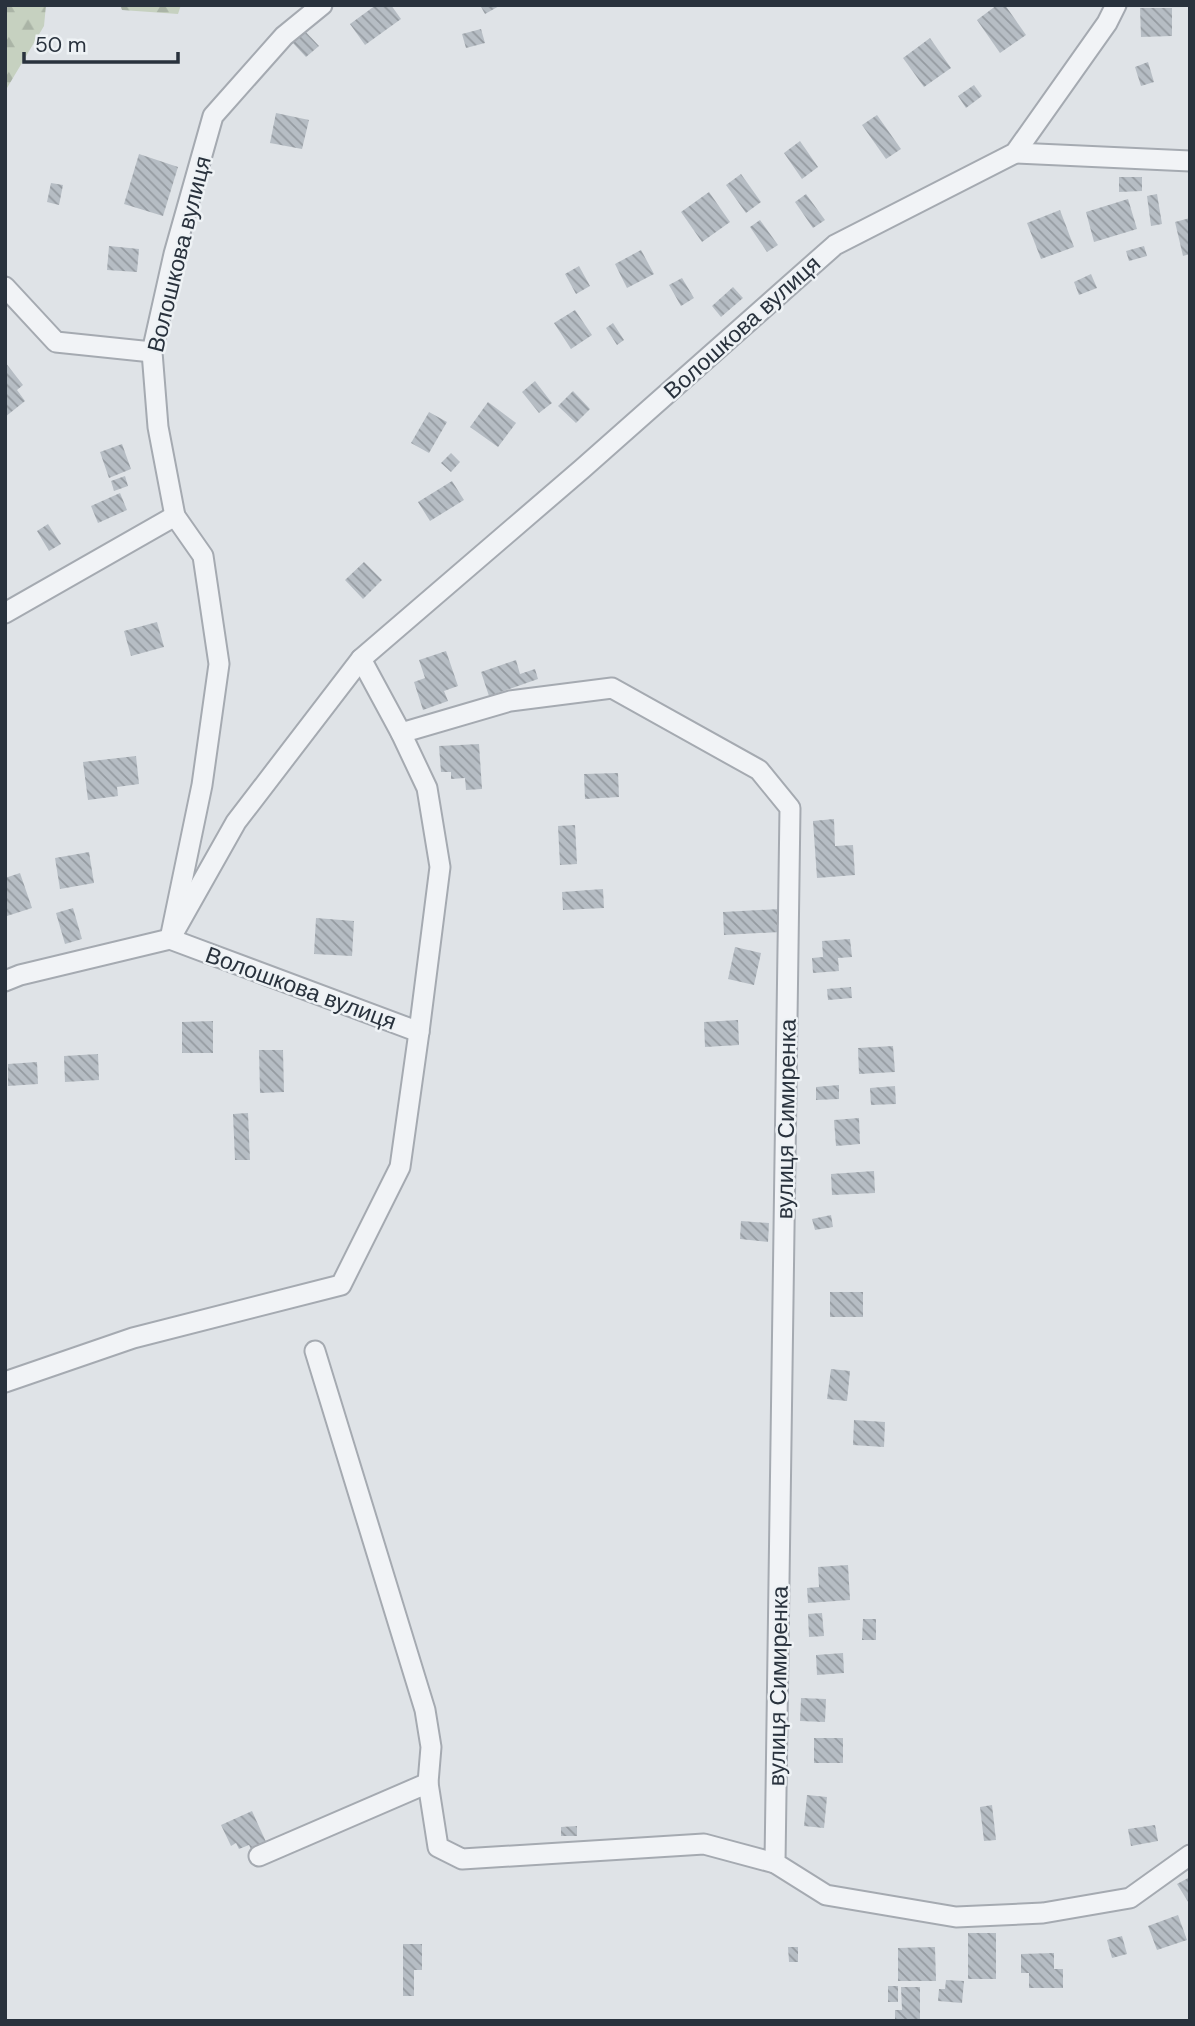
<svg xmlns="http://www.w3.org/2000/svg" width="1195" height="2026" viewBox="0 0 1195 2026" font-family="'DM Sans',sans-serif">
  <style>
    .forest { fill: url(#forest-firs) }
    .building { fill: url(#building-back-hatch) }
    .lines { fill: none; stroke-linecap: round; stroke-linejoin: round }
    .minor-casing { stroke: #a5aab1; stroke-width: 23 }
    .minor { stroke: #f1f3f6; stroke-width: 19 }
    .labels { text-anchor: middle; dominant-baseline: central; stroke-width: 5; stroke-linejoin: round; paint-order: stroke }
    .street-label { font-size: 23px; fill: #29323d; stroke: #eef2f5 }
  </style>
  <defs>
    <pattern id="forest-firs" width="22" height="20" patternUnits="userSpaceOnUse" patternTransform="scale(1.75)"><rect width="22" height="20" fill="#c6d1c0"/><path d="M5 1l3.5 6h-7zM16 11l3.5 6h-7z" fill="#aab4a6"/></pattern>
    <pattern id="building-back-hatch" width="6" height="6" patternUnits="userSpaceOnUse" patternTransform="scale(1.75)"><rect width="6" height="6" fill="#b6bdc4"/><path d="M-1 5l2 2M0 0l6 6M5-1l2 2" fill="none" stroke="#949aa0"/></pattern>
  </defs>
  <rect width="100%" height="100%" fill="#dfe3e7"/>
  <!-- forest -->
  <g class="forest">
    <polygon points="5,5 46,5 44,26 7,88 5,114"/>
    <polygon points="120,5 181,5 178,14 122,10"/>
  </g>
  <!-- building -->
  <g class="building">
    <polygon points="376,5 391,5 401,19 365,45 350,24"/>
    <polygon points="480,5 501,5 485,14"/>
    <polygon points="997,5 1005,5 1026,35 1000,53 977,20"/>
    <polygon points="1140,8 1172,8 1172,36 1141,37"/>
    <polygon points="303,29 319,46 306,57 291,41"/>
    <polygon points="481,29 485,43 466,48 462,34"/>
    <polygon points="930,38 951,68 924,87 903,58"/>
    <polygon points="1148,62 1154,82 1141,86 1135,67"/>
    <polygon points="974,85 982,96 966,108 958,96"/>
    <polygon points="276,113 309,120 302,149 270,143"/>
    <polygon points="877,115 901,149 886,159 862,125"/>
    <polygon points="800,141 818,167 802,179 784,153"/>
    <polygon points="139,154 178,167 163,216 124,204"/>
    <polygon points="741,174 761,202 746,213 726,185"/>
    <polygon points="1119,177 1142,177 1142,191 1119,192"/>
    <polygon points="51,183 63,185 59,205 47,202"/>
    <polygon points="709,192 730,222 702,242 681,212"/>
    <polygon points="806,194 825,220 813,228 795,202"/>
    <polygon points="1157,194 1162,224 1151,226 1147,196"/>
    <polygon points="1128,199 1137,229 1094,242 1086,212"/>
    <polygon points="1060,210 1074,247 1041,259 1027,223"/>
    <polygon points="1190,218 1190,254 1183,256 1175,222"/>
    <polygon points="760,220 778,245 767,252 750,227"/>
    <polygon points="109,246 139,249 137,272 107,270"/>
    <polygon points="1144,246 1147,256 1129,261 1126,251"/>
    <polygon points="641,250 654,274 627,288 615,264"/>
    <polygon points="579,266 590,286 576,294 565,274"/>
    <polygon points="1091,274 1097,288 1079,295 1074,282"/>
    <polygon points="682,278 694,298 681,306 669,285"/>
    <polygon points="733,287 743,298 721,317 712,306"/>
    <polygon points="575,310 592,335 571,349 554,323"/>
    <polygon points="613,323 624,340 617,345 606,328"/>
    <polygon points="5,362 23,385 17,390 25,401 5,417"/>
    <polygon points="535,381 552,403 539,413 522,392"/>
    <polygon points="573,391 590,409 576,423 558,406"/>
    <polygon points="488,402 516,423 498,447 470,427"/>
    <polygon points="429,412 447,422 429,453 411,443"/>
    <polygon points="122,444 131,469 109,478 100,452"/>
    <polygon points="451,453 460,462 451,472 441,463"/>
    <polygon points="125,476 128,486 114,491 111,481"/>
    <polygon points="452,481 464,500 430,521 418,502"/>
    <polygon points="120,493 127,510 98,523 91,506"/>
    <polygon points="48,524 61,544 49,551 37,531"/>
    <polygon points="364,562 382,580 363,599 345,580"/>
    <polygon points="157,622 164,647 131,656 124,631"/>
    <polygon points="446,651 458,686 444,691 448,701 423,710 414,682 425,678 419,660"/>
    <polygon points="516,660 520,674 535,669 538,679 489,696 481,672"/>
    <polygon points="479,744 482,789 466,790 465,778 451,779 451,772 441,772 439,746"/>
    <polygon points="136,756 139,784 117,787 118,796 88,800 83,762"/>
    <polygon points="618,773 619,797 585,799 584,774"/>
    <polygon points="834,819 835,846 853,845 855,875 817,878 813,821"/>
    <polygon points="575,825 577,864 560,865 558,826"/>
    <polygon points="89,852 94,883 60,889 55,858"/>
    <polygon points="20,873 32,908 7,916 5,910 5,878"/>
    <polygon points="603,889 604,908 563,910 562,892"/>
    <polygon points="73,908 82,939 65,944 56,913"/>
    <polygon points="780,909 780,932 724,935 723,912"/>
    <polygon points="316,918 354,921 352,956 314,954"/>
    <polygon points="850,939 852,957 838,958 839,971 813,973 812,958 823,957 822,941"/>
    <polygon points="735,947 761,953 754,985 728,979"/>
    <polygon points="851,987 852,998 828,1000 827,989"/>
    <polygon points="738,1020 739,1045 705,1047 704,1022"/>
    <polygon points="213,1021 213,1053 182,1053 182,1022"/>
    <polygon points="893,1046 895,1072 859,1074 858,1048"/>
    <polygon points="259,1050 283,1050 284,1092 260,1093"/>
    <polygon points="98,1054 99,1080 65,1082 64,1056"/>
    <polygon points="37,1062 38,1084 8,1086 8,1064"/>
    <polygon points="839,1085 839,1099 816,1100 816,1087"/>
    <polygon points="895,1086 896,1104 871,1105 870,1088"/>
    <polygon points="248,1113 250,1160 235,1160 233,1114"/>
    <polygon points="859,1118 860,1144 836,1146 834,1120"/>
    <polygon points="874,1171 875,1193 832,1195 831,1174"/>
    <polygon points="831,1215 833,1227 815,1230 812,1219"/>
    <polygon points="741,1221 769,1223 768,1242 740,1239"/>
    <rect x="830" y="1292" width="33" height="25"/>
    <polygon points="831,1369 850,1371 847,1401 827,1399"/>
    <polygon points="854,1420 885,1422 884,1447 853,1445"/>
    <polygon points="848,1565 850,1600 808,1603 807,1588 819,1587 818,1567"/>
    <polygon points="822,1613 824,1636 809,1637 808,1614"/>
    <polygon points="863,1619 876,1619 876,1640 862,1640"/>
    <polygon points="843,1653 844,1673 817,1675 816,1655"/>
    <polygon points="801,1698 826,1699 825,1722 800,1721"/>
    <rect x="814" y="1738" width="29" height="25"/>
    <polygon points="807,1795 827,1797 824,1828 804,1826"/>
    <polygon points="992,1805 996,1840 984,1841 980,1807"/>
    <polygon points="252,1811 267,1844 252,1851 249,1845 239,1849 236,1843 231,1846 221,1825"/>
    <polygon points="1155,1825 1158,1841 1131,1846 1128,1829"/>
    <polygon points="577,1826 577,1836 561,1836 561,1827"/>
    <polygon points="1190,1877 1190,1905 1177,1884"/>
    <polygon points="1178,1915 1187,1940 1157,1950 1148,1926"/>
    <rect x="968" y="1933" width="28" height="46"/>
    <polygon points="1122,1936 1127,1954 1112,1958 1107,1940"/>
    <polygon points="403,1944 422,1944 422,1970 414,1970 414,1996 403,1996"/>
    <polygon points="788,1947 798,1947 798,1962 789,1962"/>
    <polygon points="935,1947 936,1981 898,1981 898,1948"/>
    <polygon points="1054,1953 1054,1969 1063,1969 1063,1988 1029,1988 1029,1973 1021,1973 1021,1954"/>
    <polygon points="946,1980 964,1981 962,2003 938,2001 939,1989 945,1989"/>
    <rect x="888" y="1986" width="10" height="16"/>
    <polygon points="901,1987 920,1987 920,2021 895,2021 895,2010 902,2010"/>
  </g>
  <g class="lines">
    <defs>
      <g id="minor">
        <polyline points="322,5 284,36 213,116 174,254 152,352 158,427 175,516 203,556 219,664 202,785 170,939 419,1032 440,867 427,788 401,733 361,659"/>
        <polyline points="1015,153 1190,161"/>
        <polyline points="5,287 56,342 152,352"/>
        <polyline points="5,613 175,516"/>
        <polyline points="401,733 510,701 612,688 759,770 790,808 775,1863 826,1895 956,1917 1043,1913 1130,1898 1190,1855"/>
        <polyline points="5,981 20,975 170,939 236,822 361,659 582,469 835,245 1015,153 1107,23 1116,5"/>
        <polyline points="315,1351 425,1710 431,1747 428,1783"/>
        <polyline points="5,1382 133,1338 341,1285 400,1167 419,1032"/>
        <polyline points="259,1856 428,1783 438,1847 462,1859 704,1844 775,1863"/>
      </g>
    </defs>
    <!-- minor casing -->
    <use href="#minor" class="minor-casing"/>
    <!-- minor -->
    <use href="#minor" class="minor"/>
  </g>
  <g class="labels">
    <!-- street labels -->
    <g class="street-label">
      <text transform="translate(179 254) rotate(-76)">Волошкова вулиця</text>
      <text transform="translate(742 327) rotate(-42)">Волошкова вулиця</text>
      <text transform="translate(301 988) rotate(20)">Волошкова вулиця</text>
      <text transform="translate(786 1119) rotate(-89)">вулиця Симиренка</text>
      <text transform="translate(778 1686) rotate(-89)">вулиця Симиренка</text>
    </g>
  </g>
  <!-- border -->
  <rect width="1195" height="2026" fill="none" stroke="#29323d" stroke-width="14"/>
  <!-- scale -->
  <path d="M24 52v10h154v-10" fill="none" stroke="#29323d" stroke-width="3.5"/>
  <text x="35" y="52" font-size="21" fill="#29323d" stroke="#eef2f5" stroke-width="5" paint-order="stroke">50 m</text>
</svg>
